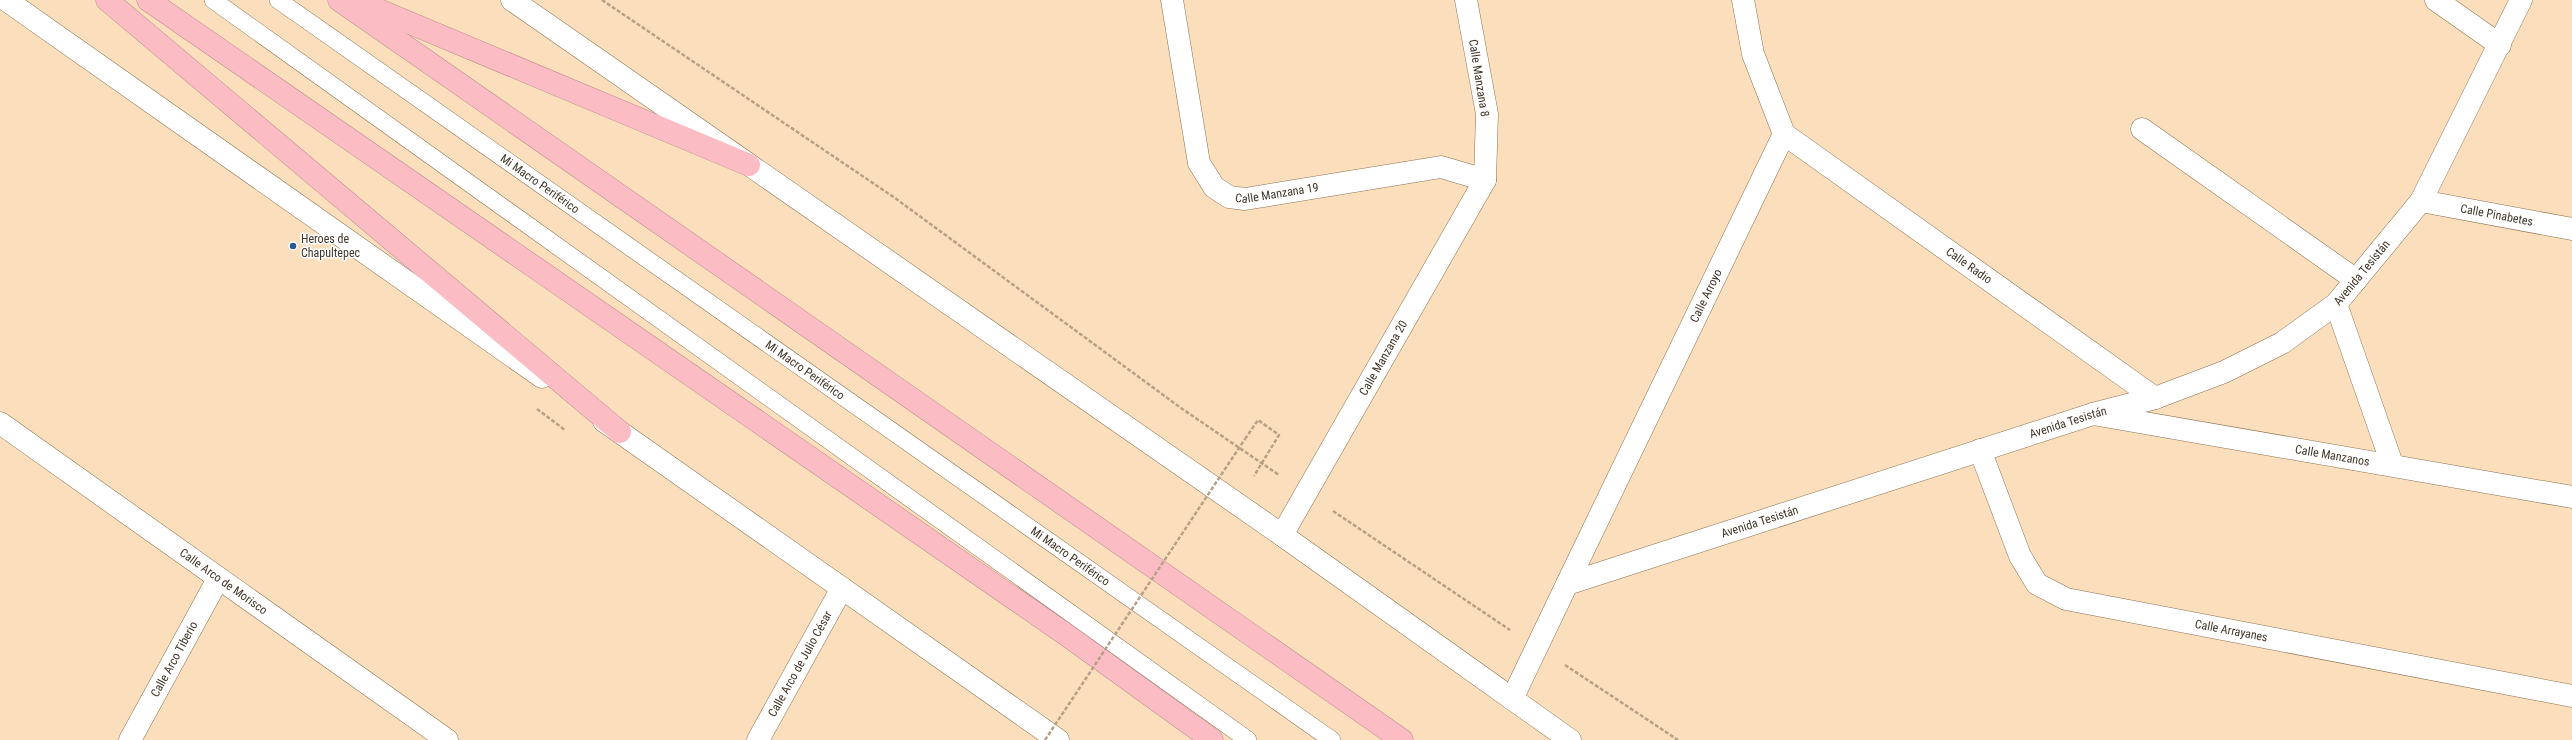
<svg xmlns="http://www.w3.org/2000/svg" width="2572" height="740" viewBox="0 0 2572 740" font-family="'Roboto Condensed',sans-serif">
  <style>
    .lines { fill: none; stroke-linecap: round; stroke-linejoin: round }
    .lane-casing { stroke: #8b7252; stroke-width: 18 }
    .street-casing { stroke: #8b7252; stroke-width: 23 }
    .secondary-casing { stroke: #8b7252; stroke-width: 23 }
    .highway-casing { stroke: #ba8d8d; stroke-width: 23 }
    .path { stroke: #b6a086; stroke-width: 2.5; stroke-dasharray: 4 2; stroke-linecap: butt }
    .lane { stroke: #fff; stroke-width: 17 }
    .street { stroke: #fff; stroke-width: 22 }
    .secondary { stroke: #fff; stroke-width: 22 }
    .highway { stroke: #fbbcc3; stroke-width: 22 }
    .path-bridge { stroke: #b6a086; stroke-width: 2.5; stroke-dasharray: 4 2; stroke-linecap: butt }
    .poi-dot { fill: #265d96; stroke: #fff; stroke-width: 1.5 }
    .labels { text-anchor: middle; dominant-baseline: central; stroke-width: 3; stroke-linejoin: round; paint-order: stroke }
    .street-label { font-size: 12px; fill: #403528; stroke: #fff }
    .poi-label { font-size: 12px; fill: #403528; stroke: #fff; text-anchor: start }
  </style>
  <rect width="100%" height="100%" fill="#fbdebc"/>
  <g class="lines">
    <defs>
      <g id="lane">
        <polyline points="213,0 1248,740"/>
        <path id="s1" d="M278 0 1332 740"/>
      </g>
      <g id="street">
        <path id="s2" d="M1172 0 1199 163 1214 187 1229 197 1245 199 1441 167 1485 180"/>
        <polyline points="2436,0 2500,45"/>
        <polyline points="2142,129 2356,280"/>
        <path id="s3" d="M1784 134 2155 398"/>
        <path id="s4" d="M2421 201 2572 229"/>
        <polyline points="2336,304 2392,464"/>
        <path id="s5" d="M2093 414 2572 497"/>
        <path id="s6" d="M0 423 447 740"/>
        <path id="s7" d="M1980 450 2020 556 2037 584 2066 599 2572 696"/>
        <path id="s8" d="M1282 535 1485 180 1487 114 1466 0"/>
        <path id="s9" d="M1567 584 1784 134 1753 54 1743 0"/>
        <path id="s10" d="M130 740 218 579"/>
        <path id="s11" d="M758 740 842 588"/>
      </g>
      <g id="secondary">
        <polyline points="6,0 542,377"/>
        <polyline points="512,0 1282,535 1570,740"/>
        <polyline points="604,421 1058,740"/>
        <path id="s12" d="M1512 699 1567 584 2093 414 2155 398 2224 372 2282 343 2336 304 2421 201 2521 0"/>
      </g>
      <g id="highway">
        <polyline points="107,0 620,432"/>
        <polyline points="148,0 1068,636 1212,740"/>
        <polyline points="339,0 1402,740"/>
        <polyline points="355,0 749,165"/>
      </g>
    </defs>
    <!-- lane casing -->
    <use href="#lane" class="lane-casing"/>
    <!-- street casing -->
    <use href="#street" class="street-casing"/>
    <!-- secondary casing -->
    <use href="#secondary" class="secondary-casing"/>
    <!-- highway casing -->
    <use href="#highway" class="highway-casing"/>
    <!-- path -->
    <g class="path">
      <polyline points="602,0 895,198 1181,408 1279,475"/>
      <polyline points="537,409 565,430"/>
      <polyline points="1245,439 1258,420 1279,435 1254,476"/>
      <polyline points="1333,511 1510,630"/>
      <polyline points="1565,665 1678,740"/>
    </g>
    <!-- lane -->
    <use href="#lane" class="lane"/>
    <!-- street -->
    <use href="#street" class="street"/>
    <!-- secondary -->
    <use href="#secondary" class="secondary"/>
    <!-- highway -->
    <use href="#highway" class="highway"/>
    <!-- path-bridge -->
    <polyline class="path-bridge" points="1045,740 1245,439"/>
  </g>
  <!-- markers -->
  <circle class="poi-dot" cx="293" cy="246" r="4"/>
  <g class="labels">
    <!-- street labels -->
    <g class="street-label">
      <text transform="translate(1479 78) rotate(81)">Calle Manzana 8</text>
      <text stroke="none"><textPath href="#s1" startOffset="320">Mi Macro Periférico</textPath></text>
      <text stroke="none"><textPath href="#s2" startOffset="260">Calle Manzana 19</textPath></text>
      <text stroke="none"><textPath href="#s4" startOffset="77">Calle Pinabetes</textPath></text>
      <text stroke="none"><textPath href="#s3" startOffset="227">Calle Radio</textPath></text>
      <text stroke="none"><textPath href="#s12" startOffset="990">Avenida Tesistán</textPath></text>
      <text stroke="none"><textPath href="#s9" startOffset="320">Calle Arroyo</textPath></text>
      <text stroke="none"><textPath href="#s8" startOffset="204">Calle Manzana 20</textPath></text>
      <text stroke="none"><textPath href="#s1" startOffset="644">Mi Macro Periférico</textPath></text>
      <text stroke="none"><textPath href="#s12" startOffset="654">Avenida Tesistán</textPath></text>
      <text stroke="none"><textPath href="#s5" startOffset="243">Calle Manzanos</textPath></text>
      <text stroke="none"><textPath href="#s12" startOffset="330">Avenida Tesistán</textPath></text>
      <text stroke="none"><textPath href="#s1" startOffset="968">Mi Macro Periférico</textPath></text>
      <text stroke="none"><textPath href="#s6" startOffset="274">Calle Arco de Morisco</textPath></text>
      <text stroke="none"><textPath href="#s7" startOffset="347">Calle Arrayanes</textPath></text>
      <text stroke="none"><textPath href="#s10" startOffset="92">Calle Arco Tiberio</textPath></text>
      <text stroke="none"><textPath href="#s11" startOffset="87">Calle Arco de Julio César</textPath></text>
    </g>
    <!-- poi labels -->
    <g class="poi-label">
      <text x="301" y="239">Heroes de<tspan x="301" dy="14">Chapultepec</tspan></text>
    </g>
  </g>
</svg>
